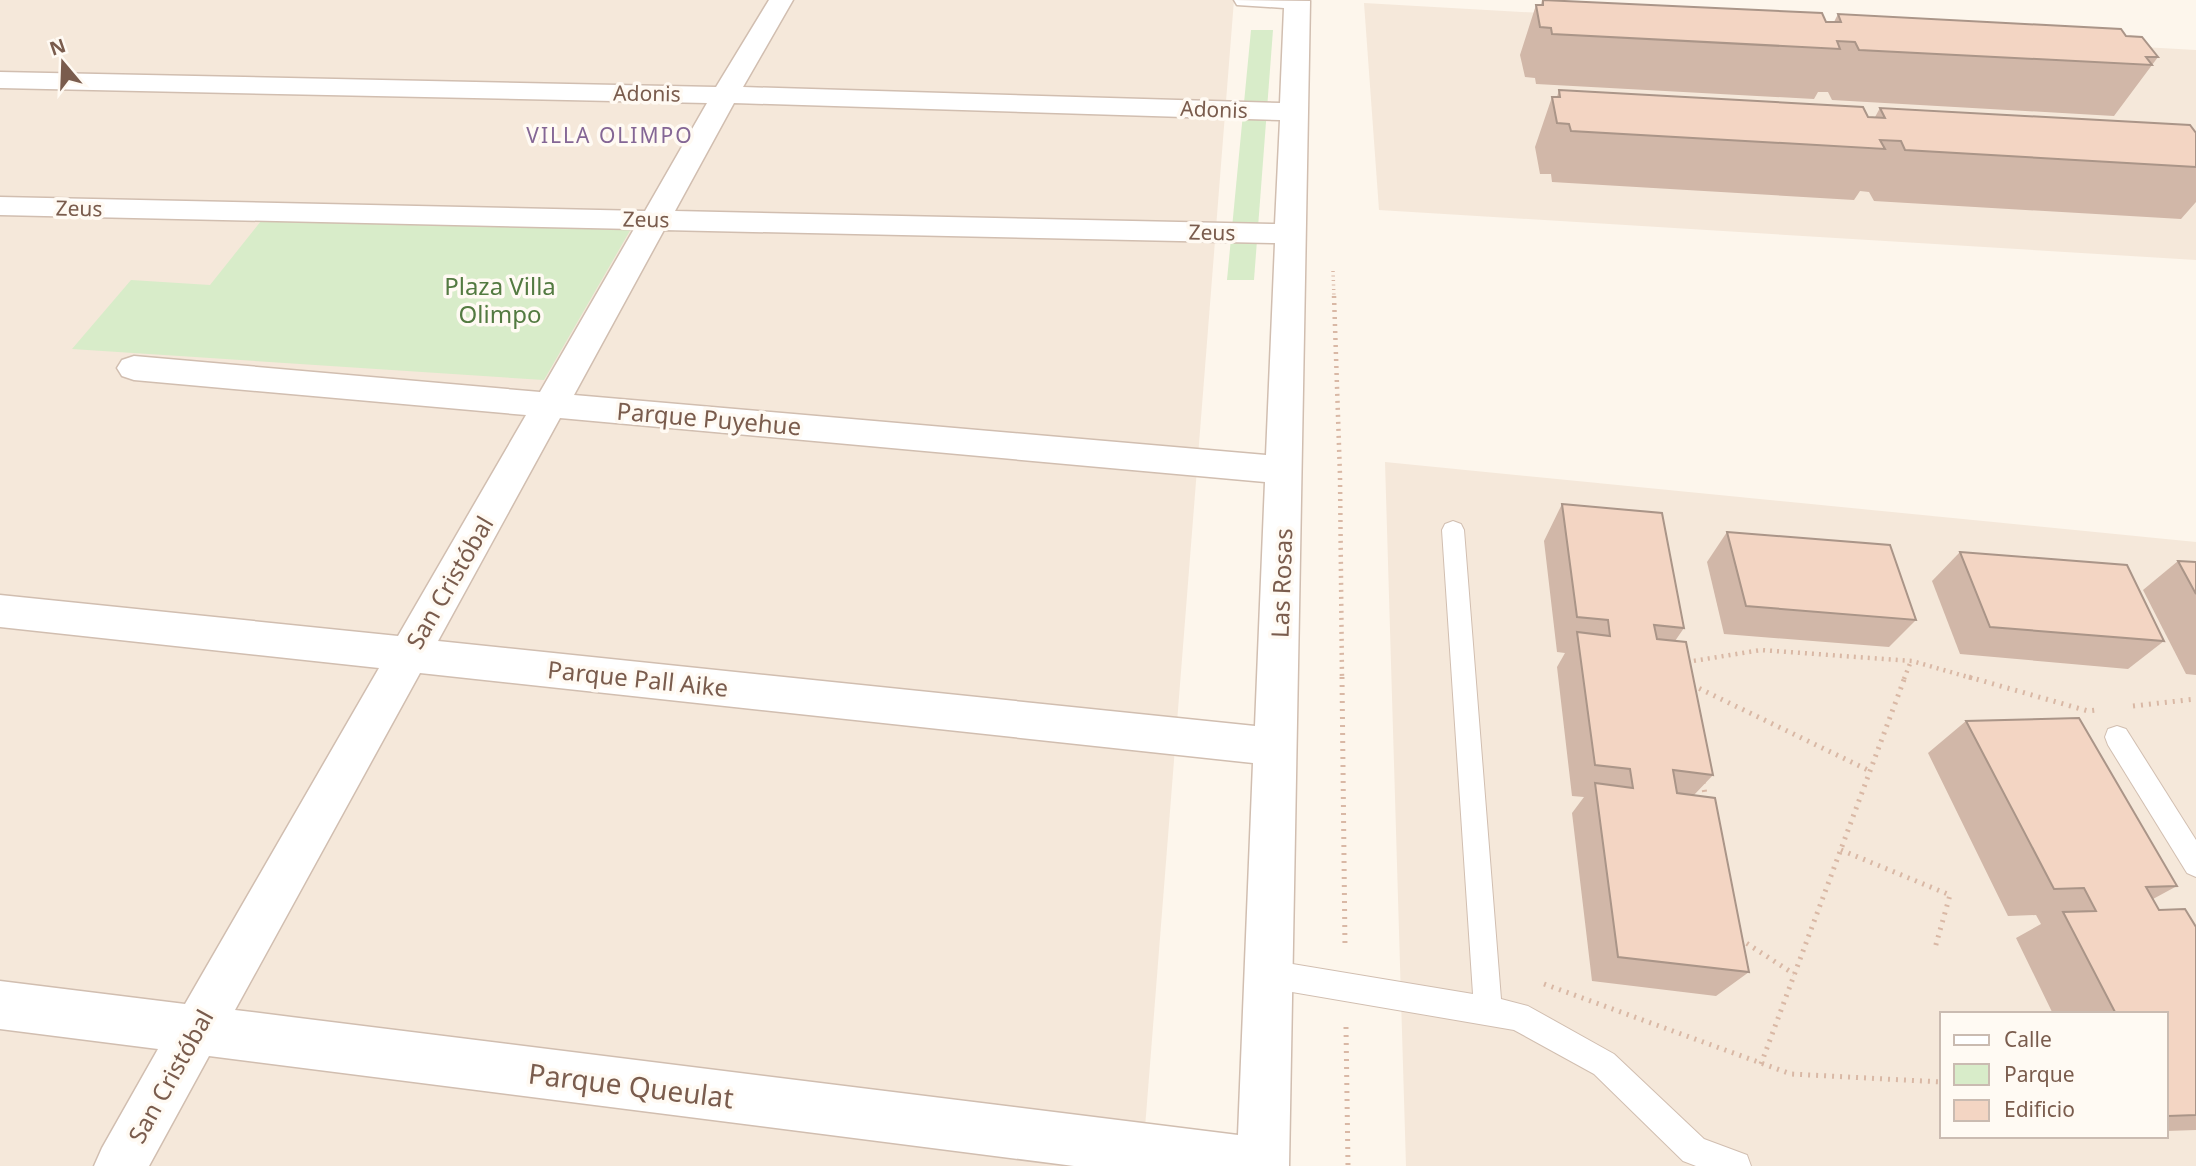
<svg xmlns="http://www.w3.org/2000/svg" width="2196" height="1166" viewBox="0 0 2196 1166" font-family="'Noto Sans',sans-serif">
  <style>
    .residential { fill: #f5e8da; fill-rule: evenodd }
    .green { fill: #d8ecc9 }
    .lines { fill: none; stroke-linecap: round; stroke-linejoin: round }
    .lane-casing { stroke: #d1beb0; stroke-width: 2 }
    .street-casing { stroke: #d1beb0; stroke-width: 3 }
    .path-far2 { stroke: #d9b8a5; stroke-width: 3.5; stroke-dasharray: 1 3.5; stroke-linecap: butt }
    .path-far1 { stroke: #d9b8a5; stroke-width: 4.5; stroke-dasharray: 2 5; stroke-linecap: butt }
    .path { stroke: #d9b8a5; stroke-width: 5; stroke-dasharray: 2 6; stroke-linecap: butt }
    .lane { fill: #fff; fill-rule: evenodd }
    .street { fill: #fff; fill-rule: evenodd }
    .wall { fill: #d1b7a8 }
    .building { fill: #f3d5c3; stroke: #aa9588; stroke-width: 2 }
    .labels { text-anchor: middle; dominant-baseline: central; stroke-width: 7; stroke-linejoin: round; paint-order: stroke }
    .far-street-label { font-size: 21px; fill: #7a5c4d; stroke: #fffaf3 }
    .far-neighbourhood-label { font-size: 21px; letter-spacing: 2px; fill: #846695; stroke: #fffaf3 }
    .park-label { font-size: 24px; fill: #537a41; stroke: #fffaf3 }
    .street-label { font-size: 24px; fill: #7a5c4d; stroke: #fffaf3 }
    .near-street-label { font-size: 28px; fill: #7a5c4d; stroke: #fffaf3 }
  </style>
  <rect width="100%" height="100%" fill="#fdf6ec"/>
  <!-- residential -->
  <g class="residential">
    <polygon points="0,0 1234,0 1142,1166 0,1166"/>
    <polygon points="1364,3 2196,50 2196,260 1379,210"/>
    <path d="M1385 462 2196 542V1166H1406ZM1942 1014H2166V1136H1942Z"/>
  </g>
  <!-- green -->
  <g class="green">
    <polygon points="1251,30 1273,30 1254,280 1227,280"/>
    <polygon points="265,216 635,222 544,380 72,349 131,280 210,285"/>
  </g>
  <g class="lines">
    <defs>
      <g id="lane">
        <polygon points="1453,521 1461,524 1464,530 1501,999 1528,1006 1614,1054 1704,1139 1747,1155 1751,1166 1696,1166 1683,1161 1594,1074 1514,1030 1269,988 1259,984 1255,974 1259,964 1269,960 1473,994 1442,530 1445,524"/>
        <polygon points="2117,726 2126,729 2196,840 2196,877 2187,873 2108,745 2105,737 2108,729"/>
      </g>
      <path id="street" d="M769 0H793L743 87 1280 103 1284 8 1237 5 1234 0 1310 1 1289 1166H1074L209 1056 149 1166H94L102 1148 158 1049 0 1029V981L185 1004 379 668 0 627V595L398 636 526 415 134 380 122 376 117 368 122 360 134 356 540 392 634 229 0 215V197L645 211 707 103 0 88V72L716 87ZM734 103 1280 120 1275 224 675 211ZM664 230 1275 243 1266 455 574 395ZM560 418 1265 482 1255 726 438 641ZM420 673 1253 763 1238 1135 235 1010Z"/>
    </defs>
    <!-- lane casing -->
    <use href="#lane" class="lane-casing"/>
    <!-- street casing -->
    <use href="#street" class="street-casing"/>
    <!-- path-far2 -->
    <polyline class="path-far2" points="1333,271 1334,298"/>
    <!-- path-far1 -->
    <g class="path-far1">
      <polyline points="1334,296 1340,476 1342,679"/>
      <polyline points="1687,662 1761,650 1912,661 1975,679"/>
      <polyline points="1904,679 1911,661"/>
    </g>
    <!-- path -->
    <g class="path">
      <polyline points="1342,677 1345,948"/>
      <polyline points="1969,677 2088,711 2096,710"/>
      <polyline points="1692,685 1870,771"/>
      <polyline points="2133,706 2196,699"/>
      <polyline points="1703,782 1706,801"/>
      <polyline points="1841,850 1950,895 1935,948"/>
      <polyline points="1740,939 1794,974"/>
      <polyline points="1544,984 1791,1074 1942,1082"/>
      <polyline points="1346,1027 1348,1166"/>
      <polyline points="1761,1064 1905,677"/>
    </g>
    <!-- lane -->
    <use href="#lane" class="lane"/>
    <!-- street -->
    <use href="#street" class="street"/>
  </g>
  <!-- wall -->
  <g class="wall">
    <polygon points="1542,0 1826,22 1834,22 1838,14 2126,36 2158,57 2114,116 1832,100 1828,92 1818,92 1814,99 1536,84 1535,78 1525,77 1520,55 1536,5 1541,5"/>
    <polygon points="1559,90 1868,117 1875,117 1880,108 2196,133 2196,202 2181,219 1874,201 1869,192 1860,191 1854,200 1552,182 1551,174 1540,174 1535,147 1552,97 1557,97"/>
    <polygon points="1562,504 1684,628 1675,641 1713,775 1694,795 1749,972 1716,996 1592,981 1572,813 1584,797 1572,796 1557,667 1565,653 1557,652 1544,541"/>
    <polygon points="1727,532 1916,620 1889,647 1724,634 1707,562"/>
    <polygon points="1960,552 2164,641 2128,669 1960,654 1932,581"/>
    <polygon points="2178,561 2196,562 2196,675 2186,674 2143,590"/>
    <polygon points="1966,721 2177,886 2153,899 2159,910 2196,927 2196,1130 2166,1131 2166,1014 2053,1014 2016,938 2041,924 2036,915 2008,916 1928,753"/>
  </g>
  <!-- building -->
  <g class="building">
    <polygon points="1543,0 1822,13 1826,22 1841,22 1838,14 2121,29 2126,36 2142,37 2158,57 2146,57 2152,65 1859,50 1855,42 1837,41 1840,49 1552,34 1551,28 1540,27 1536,5 1543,5"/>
    <polygon points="1559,90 1863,107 1868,117 1885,118 1880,108 2190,125 2196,133 2196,167 1905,150 1901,141 1880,140 1885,149 1571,131 1569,124 1557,123 1552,97 1560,97"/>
    <polygon points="1562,504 1662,513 1684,628 1654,625 1657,639 1686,642 1713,775 1673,770 1677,793 1715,798 1749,972 1618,957 1595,783 1633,788 1630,769 1595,765 1577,632 1610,636 1608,620 1577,617"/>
    <polygon points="1727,532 1890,545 1916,620 1746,606"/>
    <polygon points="1960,552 2127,565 2164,641 1990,627"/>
    <polygon points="2178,561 2196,562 2196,594"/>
    <polygon points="2079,718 2177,886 2146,887 2159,910 2185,909 2196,927 2196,1115 2168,1116 2166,1112 2166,1014 2116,1014 2063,912 2096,911 2084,888 2054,889 1966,721"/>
  </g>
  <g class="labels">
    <!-- far-street labels -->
    <g class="far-street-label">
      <text transform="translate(647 93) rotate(1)">Adonis</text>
      <text transform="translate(1214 109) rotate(2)">Adonis</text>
      <text transform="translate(79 208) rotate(1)">Zeus</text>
      <text transform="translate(646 219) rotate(1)">Zeus</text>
      <text transform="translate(1212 232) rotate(1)">Zeus</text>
    </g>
    <!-- far-neighbourhood labels -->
    <g class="far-neighbourhood-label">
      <text x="610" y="135">VILLA OLIMPO</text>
    </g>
    <!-- park labels -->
    <g class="park-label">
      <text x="500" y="285">Plaza Villa<tspan x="500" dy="28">Olimpo</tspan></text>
    </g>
    <!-- street labels -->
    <g class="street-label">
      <text transform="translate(709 418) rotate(5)">Parque Puyehue</text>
      <text transform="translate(449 582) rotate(-60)">San Cristóbal</text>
      <text transform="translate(1281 583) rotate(-88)">Las Rosas</text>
      <text transform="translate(638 678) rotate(6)">Parque Pall Aike</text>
      <text transform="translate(170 1076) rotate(-61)">San Cristóbal</text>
    </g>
    <!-- near-street labels -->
    <g class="near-street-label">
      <text transform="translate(631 1085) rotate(7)">Parque Queulat</text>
    </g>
  </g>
  <!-- legend -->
  <rect x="1940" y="1012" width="228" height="126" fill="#fffaf3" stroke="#cabbb1" stroke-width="2"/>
  <rect x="1954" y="1035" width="35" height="10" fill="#ffffff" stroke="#cabbb1" stroke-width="2"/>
  <text x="2004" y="1047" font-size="21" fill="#7a5c4d">Calle</text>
  <rect x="1954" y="1064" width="35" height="21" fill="#d8ecc9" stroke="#cabbb1" stroke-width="2"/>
  <text x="2004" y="1082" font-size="21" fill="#7a5c4d">Parque</text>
  <rect x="1954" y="1100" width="35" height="21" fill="#f3d5c3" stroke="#cabbb1" stroke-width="2"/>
  <text x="2004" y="1117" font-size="21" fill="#7a5c4d">Edificio</text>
  <!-- north arrow -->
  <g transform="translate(63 63) rotate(341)" stroke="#fffaf3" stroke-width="5" paint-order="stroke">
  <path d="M0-5L12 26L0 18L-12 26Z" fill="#7a5c4d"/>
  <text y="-10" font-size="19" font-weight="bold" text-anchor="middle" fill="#7a5c4d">N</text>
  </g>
</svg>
